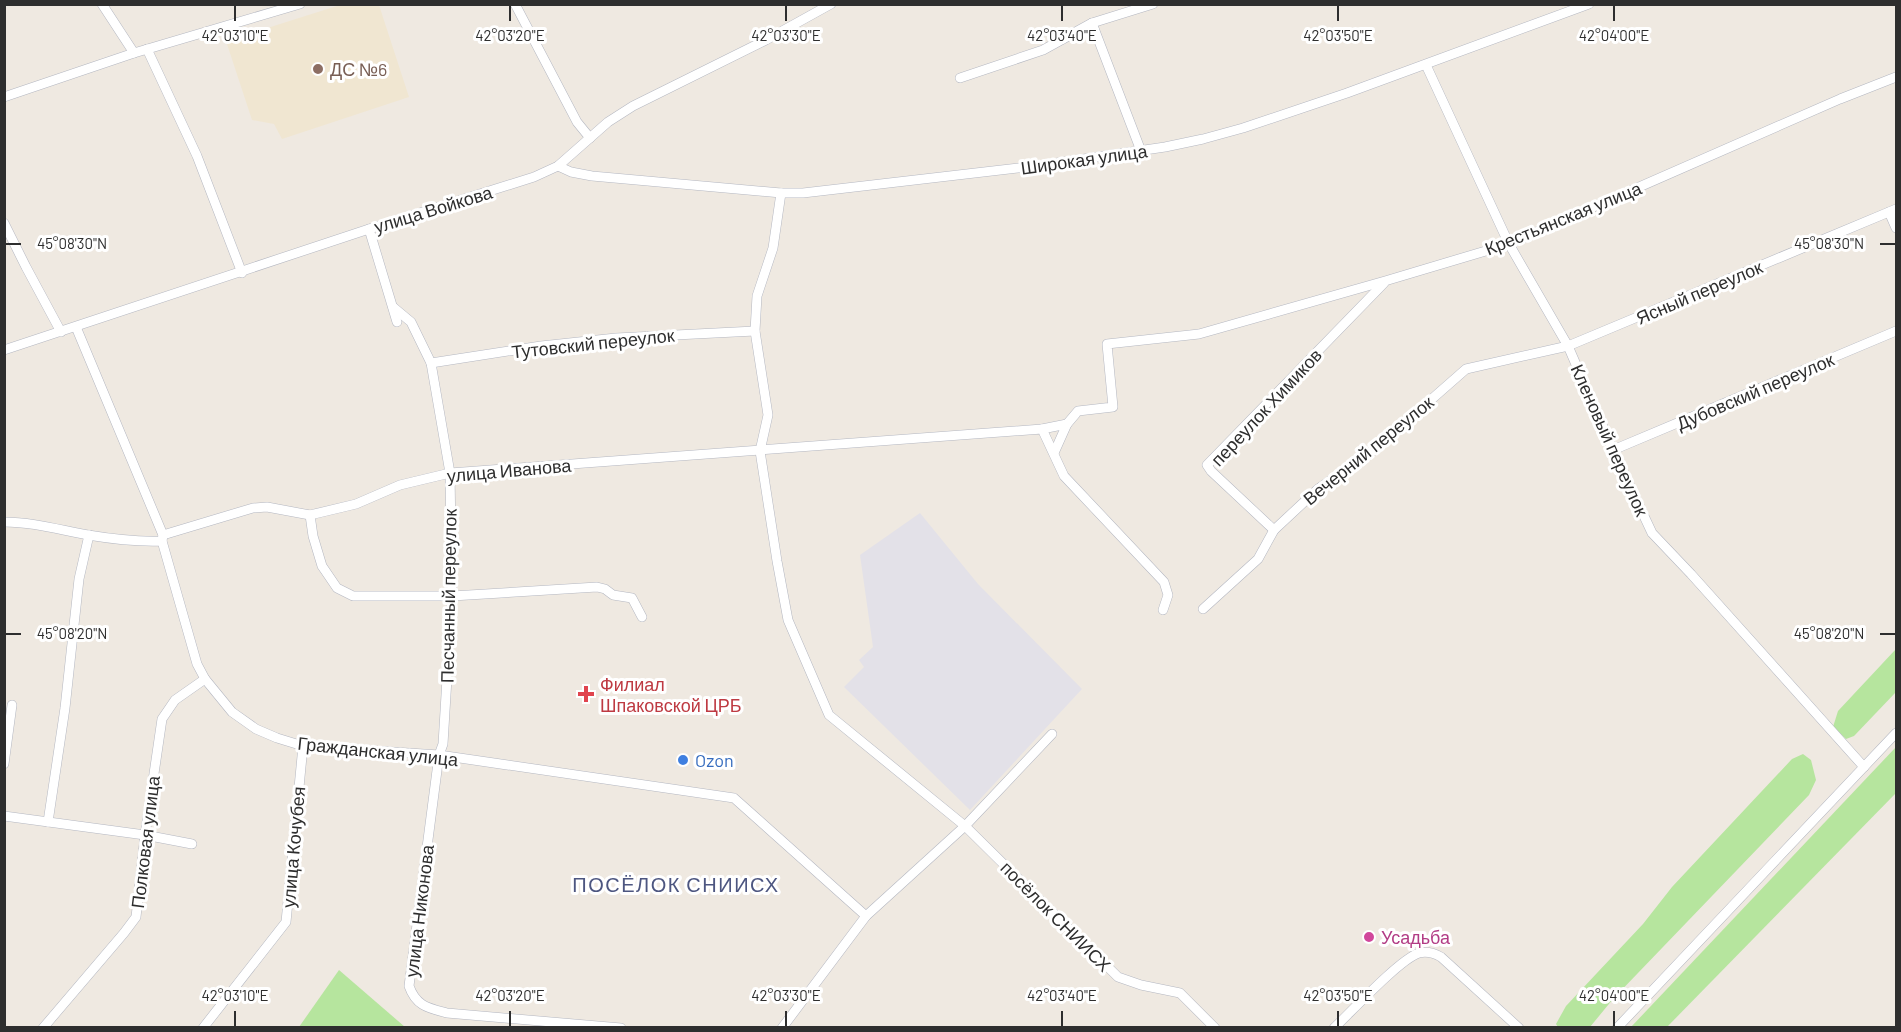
<svg xmlns="http://www.w3.org/2000/svg" width="1901" height="1032" viewBox="0 0 1901 1032" font-family="Barlow,sans-serif">
  <style>
    .industrial { fill: #e3e1e8 }
    .education { fill: #f0e6d1 }
    .green { fill: #b6e59e }
    .lines { fill: none; stroke-linecap: round; stroke-linejoin: round }
    .minor-casing { stroke: #b4b7c1; stroke-width: 10 }
    .minor { stroke: #fff; stroke-width: 9 }
    .ticks { fill: none; stroke: #2e2e2e; stroke-width: 2 }
    .education-dot { fill: #8d6e63; stroke: #fff; stroke-width: 2 }
    .health-dot { fill: #e0444e; stroke: #fff; stroke-width: 2 }
    .shop-dot { fill: #3f7fe0; stroke: #fff; stroke-width: 2 }
    .hotel-dot { fill: #d1479c; stroke: #fff; stroke-width: 2 }
    .labels { text-anchor: middle; dominant-baseline: central; stroke-width: 6; stroke-linejoin: round; paint-order: stroke }
    .education-label { font-size: 18px; fill: #785e54; stroke: #fff; text-anchor: start }
    .street-label { font-size: 18px; fill: #2e2e2e; stroke: #fff }
    .health-label { font-size: 18px; fill: #be3a42; stroke: #fff; text-anchor: start }
    .shop-label { font-size: 18px; fill: #366cbe; stroke: #fff; text-anchor: start }
    .hotel-label { font-size: 18px; fill: #b23c85; stroke: #fff; text-anchor: start }
    .neighbourhood-label { font-size: 20px; letter-spacing: 1.5px; fill: #4d5680; stroke: #fff }
    .ticks-label { font-size: 15px; text-anchor: middle; fill: #2e2e2e; stroke: #fff; stroke-width: 6; stroke-linejoin: round; paint-order: stroke }
  </style>
  <rect width="100%" height="100%" fill="#efe9e1"/>
  <!-- industrial -->
  <polygon class="industrial" points="920,513 978,584 1082,689 970,810 844,687 864,667 859,660 873,647 860,555"/>
  <!-- education -->
  <polygon class="education" points="340,5 379,5 409,97 282,139 274,124 252,120 226,41"/>
  <!-- green -->
  <g class="green">
    <polygon points="1896,649 1896,692 1854,736 1846,739 1833,727 1838,711"/>
    <polygon points="1896,747 1896,793 1667,1027 1631,1027"/>
    <polygon points="1803,754 1811,760 1816,780 1809,795 1613,999 1590,1027 1558,1027 1556,1024 1566,1006 1643,924 1672,887 1792,759"/>
    <polygon points="339,970 405,1027 299,1027"/>
  </g>
  <g class="lines">
    <defs>
      <g id="minor">
        <polyline points="102,4 134,53"/>
        <polyline points="515,4 577,122 590,138"/>
        <polyline points="1092,23 1141,151"/>
        <polyline points="147,49 197,156 242,273"/>
        <polyline points="1426,65 1509,244 1568,346 1613,450 1652,533 1691,574 1864,767"/>
        <polyline points="960,78 1043,50 1092,23 1153,4"/>
        <polyline points="4,97 134,53 300,4"/>
        <polyline points="558,166 571,172 592,176 781,193 803,193 1036,166 1165,147 1203,139 1243,128 1347,93 1589,4"/>
        <polyline points="781,193 773,248 757,296 755,331 768,415 760,451 777,561 788,620 829,715 965,826 1118,977 1141,985 1180,993 1215,1028"/>
        <polyline points="1889,212 1896,228"/>
        <polyline points="4,223 26,267 61,332"/>
        <polyline points="369,229 397,322"/>
        <path d="M393 307 411 322 431 363 450 473 452 596 443 744 439 755 409 986C416 1006 428 1008 447 1013L621 1028"/>
        <polyline points="76,327 163,535 162,541 197,664 205,679 232,712 256,729 277,738 303,746 439,755 734,798 866,916"/>
        <polyline points="4,350 369,229 534,177 558,166 608,122 633,106 766,40 831,4"/>
        <polyline points="431,363 541,346 616,338 755,331"/>
        <polyline points="1042,429 1067,424"/>
        <polyline points="1613,450 1896,331"/>
        <polyline points="1054,453 1067,424 1078,411 1113,407 1107,344 1199,334 1385,281 1509,244 1840,99 1896,77"/>
        <polyline points="310,515 313,536 322,566 337,588 353,596 452,596 597,587 605,589 613,595 632,598 642,617"/>
        <path d="M4 522C33 522 60 530 88 535 112 539 137 542 162 541"/>
        <polyline points="1274,530 1211,471 1207,465 1384,283"/>
        <polyline points="163,535 253,508 267,507 310,515 356,504 400,485 450,473 1042,429 1064,476 1164,582 1168,595 1163,610"/>
        <polyline points="1203,609 1258,559 1274,530 1318,489 1368,455 1466,369 1568,346 1896,209"/>
        <polyline points="4,764 12,705"/>
        <polyline points="4,816 145,835 192,844"/>
        <polyline points="48,822 65,708 79,579 89,535"/>
        <polyline points="43,1028 124,933 136,917 145,835 162,719 175,700 205,679"/>
        <polyline points="203,1028 286,922 303,746"/>
        <polyline points="782,1028 866,916 965,826 1052,734"/>
        <path d="M1334 1028C1351 1012 1400 959 1419 953 1427 951 1434 953 1441 957L1519 1028"/>
        <polyline points="1617,1028 1896,733"/>
      </g>
    </defs>
    <!-- minor casing -->
    <use href="#minor" class="minor-casing"/>
    <!-- minor -->
    <use href="#minor" class="minor"/>
  </g>
  <!-- ticks -->
  <path class="ticks" d="M235 6V21M510 6V21M786 6V21M1062 6V21M1338 6V21M1614 6V21M6 244H21M1880 244H1895M6 634H21M1880 634H1895M235 1011V1026M510 1011V1026M786 1011V1026M1062 1011V1026M1338 1011V1026M1614 1011V1026"/>
  <!-- markers -->
  <circle class="education-dot" cx="318" cy="69" r="6"/>
  <path class="health-dot" d="M583 685h6v6h6v6h-6v6h-6v-6h-6v-6h6z"/>
  <circle class="shop-dot" cx="683" cy="760" r="6"/>
  <circle class="hotel-dot" cx="1369" cy="937" r="6"/>
  <g class="labels">
    <!-- education labels -->
    <g class="education-label">
      <text x="330" y="69">ДС №6</text>
    </g>
    <!-- street labels -->
    <g class="street-label">
      <text transform="translate(1084 159) rotate(-8)">Широкая улица</text>
      <text transform="translate(433 209) rotate(-17)">улица Войкова</text>
      <text transform="translate(1563 218) rotate(-22)">Крестьянская улица</text>
      <text transform="translate(1699 292) rotate(-23)">Ясный переулок</text>
      <text transform="translate(593 343) rotate(-6)">Тутовский переулок</text>
      <text transform="translate(1755 391) rotate(-23)">Дубовский переулок</text>
      <text transform="translate(1266 407) rotate(-47)">переулок Химиков</text>
      <text transform="translate(1610 440) rotate(66)">Кленовый переулок</text>
      <text transform="translate(1368 450) rotate(-39)">Вечерний переулок</text>
      <text transform="translate(509 470) rotate(-5)">улица Иванова</text>
      <text transform="translate(448 596) rotate(-89)">Песчанный переулок</text>
      <text transform="translate(378 751) rotate(6)">Гражданская улица</text>
      <text transform="translate(145 842) rotate(-83)">Полковая улица</text>
      <text transform="translate(293 847) rotate(-85)">улица Кочубея</text>
      <text transform="translate(419 911) rotate(-83)">улица Никонова</text>
      <text transform="translate(1056 916) rotate(45)">посёлок СНИИСХ</text>
    </g>
    <!-- health labels -->
    <g class="health-label">
      <text x="600" y="684">Филиал<tspan x="600" dy="21">Шпаковской ЦРБ</tspan></text>
    </g>
    <!-- shop labels -->
    <g class="shop-label">
      <text x="695" y="760">Ozon</text>
    </g>
    <!-- hotel labels -->
    <g class="hotel-label">
      <text x="1381" y="937">Усадьба</text>
    </g>
    <!-- neighbourhood labels -->
    <g class="neighbourhood-label">
      <text x="676" y="884">ПОСЁЛОК СНИИСХ</text>
    </g>
  </g>
  <g class="ticks-label">
    <text x="235" y="41">42°03'10"E</text>
    <text x="510" y="41">42°03'20"E</text>
    <text x="786" y="41">42°03'30"E</text>
    <text x="1062" y="41">42°03'40"E</text>
    <text x="1338" y="41">42°03'50"E</text>
    <text x="1614" y="41">42°04'00"E</text>
    <text x="72" y="249">45°08'30"N</text>
    <text x="1829" y="249">45°08'30"N</text>
    <text x="72" y="639">45°08'20"N</text>
    <text x="1829" y="639">45°08'20"N</text>
    <text x="235" y="1001">42°03'10"E</text>
    <text x="510" y="1001">42°03'20"E</text>
    <text x="786" y="1001">42°03'30"E</text>
    <text x="1062" y="1001">42°03'40"E</text>
    <text x="1338" y="1001">42°03'50"E</text>
    <text x="1614" y="1001">42°04'00"E</text>
  </g>
  <!-- border -->
  <rect width="1901" height="1032" fill="none" stroke="#2e2e2e" stroke-width="12"/>
</svg>
